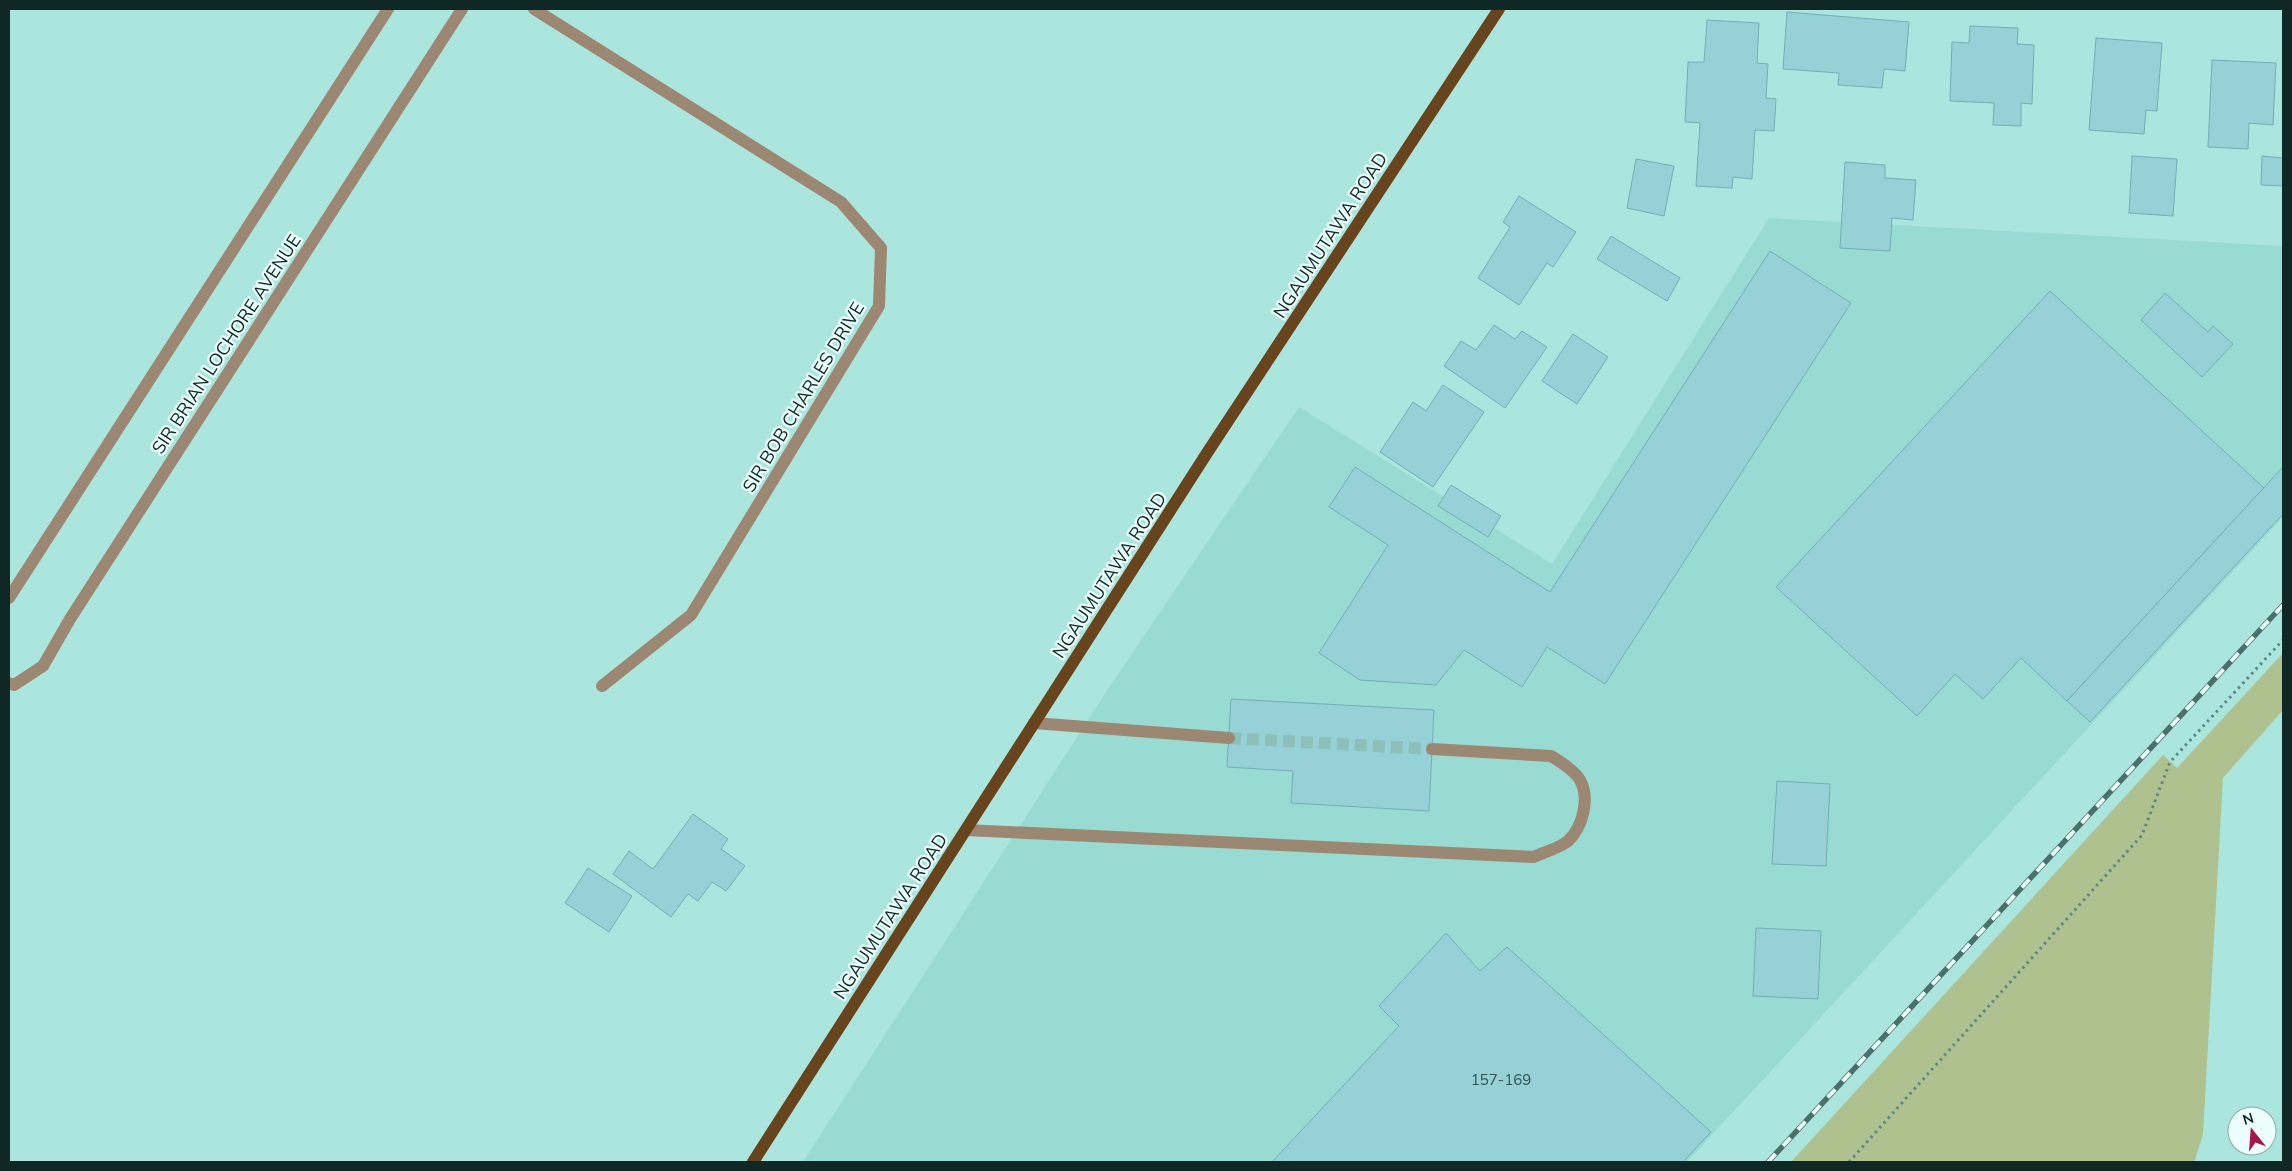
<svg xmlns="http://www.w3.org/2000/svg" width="2292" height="1171" viewBox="0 0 2292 1171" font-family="Mulish,sans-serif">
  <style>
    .built { fill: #97dbd2 }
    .green { fill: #aec18f }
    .building { fill: #96d1d8; stroke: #74aeb5 }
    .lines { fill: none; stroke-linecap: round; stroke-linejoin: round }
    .minor-tunnel { stroke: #8cc0b9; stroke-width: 12; stroke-dasharray: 12 6; stroke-linecap: butt }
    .path { stroke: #5f8883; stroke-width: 3; stroke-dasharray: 2.5 4; stroke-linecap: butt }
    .minor { stroke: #9c8773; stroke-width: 12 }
    .major { stroke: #68441d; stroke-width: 12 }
    .rail-casing { stroke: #4b706b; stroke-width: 5.5 }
    .rail { stroke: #ecfefb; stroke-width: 4; stroke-dasharray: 11; stroke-linecap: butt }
    .labels { text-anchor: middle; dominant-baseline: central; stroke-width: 4.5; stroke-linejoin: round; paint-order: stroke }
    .number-label { font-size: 15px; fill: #325252 }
    .street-label { font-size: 18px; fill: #102825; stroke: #ecfefb }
  </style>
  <rect width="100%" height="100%" fill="#abe6de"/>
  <!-- built -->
  <polygon class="built" points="1769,218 2283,246 2283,517 1687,1162 803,1162 1110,686 1299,407 1552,564"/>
  <!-- green -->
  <polygon class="green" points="2283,653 2283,710 2223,778 2203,1134 2195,1160 2192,1162 1791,1162 2163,755 2177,768"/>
  <!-- building -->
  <g class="building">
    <polygon points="1787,12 1909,22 1905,71 1884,69 1882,88 1838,85 1839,73 1783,69"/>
    <polygon points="1707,20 1759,23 1757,63 1768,64 1766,98 1776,99 1774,131 1755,130 1752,179 1733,177 1732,188 1696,186 1700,123 1685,122 1688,62 1704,62"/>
    <polygon points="1970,26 2018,28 2017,44 2034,45 2032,104 2021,103 2021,126 1993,125 1994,103 1950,101 1952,42 1969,43"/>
    <polygon points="2096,38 2162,43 2157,111 2146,110 2144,134 2089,130"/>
    <polygon points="2212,60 2276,63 2273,125 2249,123 2248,149 2208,147"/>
    <polygon points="2132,156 2177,159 2173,216 2129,213"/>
    <polygon points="2262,156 2283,158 2283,186 2261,185"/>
    <polygon points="1636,159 1674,166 1664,216 1627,208"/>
    <polygon points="1845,162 1885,165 1885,178 1916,180 1913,220 1892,218 1890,251 1840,248"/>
    <polygon points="1519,196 1576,232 1553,267 1547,263 1519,305 1478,278 1510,227 1503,222"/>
    <polygon points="1611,236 1680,278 1667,301 1597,259"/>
    <polygon points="1770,251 1851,303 1605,684 1547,647 1522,687 1464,650 1436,685 1360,680 1319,653 1388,545 1329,507 1355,467 1550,592"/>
    <polygon points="2050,291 2264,488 2067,701 2021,658 1983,699 1955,674 1917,716 1776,587"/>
    <polygon points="2165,293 2208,332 2213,326 2233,344 2202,377 2141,320"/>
    <polygon points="1494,325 1515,339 1522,331 1547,347 1505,408 1444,366 1461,341 1476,350"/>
    <polygon points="1573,334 1608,357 1577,404 1542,381"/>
    <polygon points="1443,385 1484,412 1433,487 1380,452 1413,402 1426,411"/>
    <polygon points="2283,467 2283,514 2090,722 2067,701"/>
    <polygon points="1451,485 1501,516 1488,537 1438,506"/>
    <polygon points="1231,699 1434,710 1429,811 1291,803 1293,771 1227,767"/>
    <polygon points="1777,781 1830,784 1826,866 1772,864"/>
    <polygon points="693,814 728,839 721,849 745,866 726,891 712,882 698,901 688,894 671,917 613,874 629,851 653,869"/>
    <polygon points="588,868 632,896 609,932 565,903"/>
    <polygon points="1756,928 1821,931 1818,999 1753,996"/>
    <polygon points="1446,933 1480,971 1507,947 1711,1132 1683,1162 1272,1162 1399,1026 1379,1006"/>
  </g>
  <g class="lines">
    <!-- minor-tunnel -->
    <polyline class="minor-tunnel" points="1229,738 1432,749"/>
    <!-- path -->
    <polyline class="path" points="1849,1162 2142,835 2170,762 2283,640"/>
    <!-- minor -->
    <g class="minor">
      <polyline points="534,9 841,202 881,248 879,306 691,615 602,686"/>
      <polyline points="9,598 388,9"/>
      <polyline points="9,683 14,685 43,666 70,619 462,9"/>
      <polyline points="1034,723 1229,738"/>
      <path d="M966 830 1534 857C1544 852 1560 848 1568 841 1583 827 1590 798 1580 780 1574 770 1561 762 1551 756L1432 749"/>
    </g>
    <!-- major -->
    <polyline class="major" points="753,1162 1207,453 1499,9"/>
    <defs>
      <polyline id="rail" points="1768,1162 2283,605"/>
    </defs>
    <!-- rail casing -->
    <use href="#rail" class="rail-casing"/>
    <!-- rail -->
    <use href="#rail" class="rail"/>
  </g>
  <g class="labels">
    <!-- number labels -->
    <g class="number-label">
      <text x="1501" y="1079">157-169</text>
    </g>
    <!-- street labels -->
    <g class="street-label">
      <text transform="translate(1330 235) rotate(-57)">NGAUMUTAWA ROAD</text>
      <text transform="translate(226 344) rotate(-57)">SIR BRIAN LOCHORE AVENUE</text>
      <text transform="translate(803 397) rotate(-59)">SIR BOB CHARLES DRIVE</text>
      <text transform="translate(1109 575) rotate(-57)">NGAUMUTAWA ROAD</text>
      <text transform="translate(890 916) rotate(-57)">NGAUMUTAWA ROAD</text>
    </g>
  </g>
  <!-- border -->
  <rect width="2292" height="1171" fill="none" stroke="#102825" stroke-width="20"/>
  <!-- north arrow -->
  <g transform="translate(2252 1131) rotate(343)"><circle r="24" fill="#ecfefb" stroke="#94a8a5"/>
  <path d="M0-4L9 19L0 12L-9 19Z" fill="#a7144f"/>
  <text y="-8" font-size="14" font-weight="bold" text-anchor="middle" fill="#102825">N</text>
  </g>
</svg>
